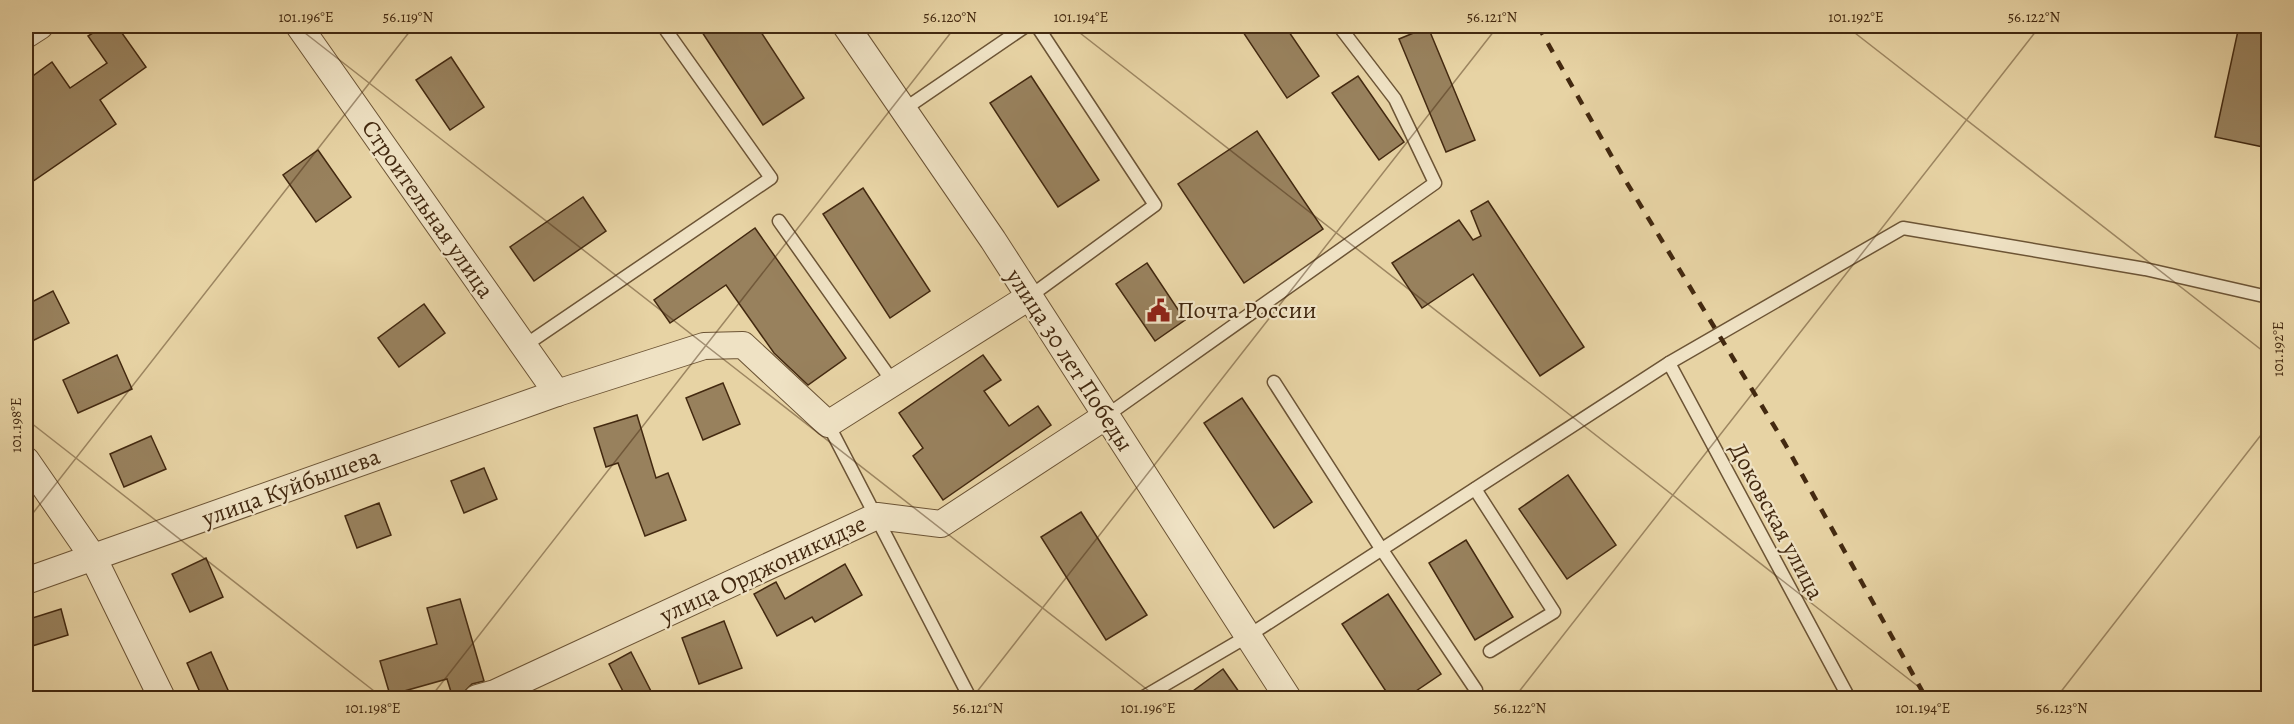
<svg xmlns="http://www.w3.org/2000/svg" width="2294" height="724" viewBox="0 0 2294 724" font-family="Alegreya,serif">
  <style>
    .building { fill: #98815d; stroke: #432910; stroke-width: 1.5 }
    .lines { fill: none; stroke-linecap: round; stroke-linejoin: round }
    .service-casing { stroke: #6c5435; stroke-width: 15 }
    .minor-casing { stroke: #6c5435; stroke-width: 28 }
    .service { stroke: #efe2c4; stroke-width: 12 }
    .minor { stroke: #efe2c4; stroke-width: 26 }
    .rail { stroke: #432910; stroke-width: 4.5; stroke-dasharray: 10 10; stroke-linecap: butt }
    .ticks { fill: none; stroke: #432910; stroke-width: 1.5; stroke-opacity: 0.45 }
    .labels { text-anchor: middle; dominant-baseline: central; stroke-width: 4.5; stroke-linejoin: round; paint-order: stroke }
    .street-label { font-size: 24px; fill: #432910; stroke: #efe2c4 }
    .poi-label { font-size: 24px; fill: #432910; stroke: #efe2c4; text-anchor: start }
    .neatline { fill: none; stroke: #432910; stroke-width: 2 }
    .ticks-label { font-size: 15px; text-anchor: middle; fill: #432910 }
  </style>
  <rect width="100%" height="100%" fill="#e7d3a4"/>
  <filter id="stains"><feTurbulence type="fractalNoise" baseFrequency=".00333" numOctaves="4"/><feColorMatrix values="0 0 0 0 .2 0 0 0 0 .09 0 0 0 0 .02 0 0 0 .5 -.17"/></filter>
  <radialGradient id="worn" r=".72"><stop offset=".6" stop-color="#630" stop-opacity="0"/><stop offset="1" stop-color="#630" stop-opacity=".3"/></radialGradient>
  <!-- building -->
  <g class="building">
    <polygon points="104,26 117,26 146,67 100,100 116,124 26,186 26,81 52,62 70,88 107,63 88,36"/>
    <polygon points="698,26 757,26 804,98 763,125"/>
    <polygon points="1239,26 1285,26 1319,76 1287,98"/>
    <polygon points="2239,26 2268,26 2268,148 2215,137"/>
    <polygon points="1428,27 1475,140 1446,152 1399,39"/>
    <polygon points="451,57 484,107 450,130 416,80"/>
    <polygon points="1031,76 1099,180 1058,207 990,103"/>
    <polygon points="1358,76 1404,142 1379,160 1332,93"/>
    <polygon points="1257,131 1323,229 1244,283 1178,184"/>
    <polygon points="318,150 351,197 316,222 283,175"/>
    <polygon points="863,188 930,291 890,318 823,214"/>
    <polygon points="583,197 606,231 534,281 510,247"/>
    <polygon points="1488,201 1584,347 1540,376 1473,274 1422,308 1392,263 1459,220 1473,240 1481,236 1471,211"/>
    <polygon points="755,228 846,358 808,385 774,353 726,285 670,323 654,300"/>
    <polygon points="1147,263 1185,320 1155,341 1116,284"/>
    <polygon points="53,291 69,323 26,344 26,305"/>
    <polygon points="424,304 445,333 399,367 378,338"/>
    <polygon points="117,355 132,389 78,413 63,380"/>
    <polygon points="983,355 1001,380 984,391 1009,426 1038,406 1051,425 943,500 913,456 923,448 899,413"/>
    <polygon points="723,383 740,424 703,440 686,398"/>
    <polygon points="1242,398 1312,502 1274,528 1204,423"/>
    <polygon points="637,415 656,478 668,473 686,520 645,536 618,463 606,467 594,428"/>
    <polygon points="151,436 166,469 124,487 110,454"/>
    <polygon points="484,468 497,499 464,513 451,481"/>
    <polygon points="1568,475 1616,545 1567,579 1519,509"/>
    <polygon points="379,503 391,535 357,548 345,516"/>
    <polygon points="1081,512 1147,615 1106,640 1041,537"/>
    <polygon points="1466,540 1513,617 1475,640 1429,563"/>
    <polygon points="206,558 223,597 190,612 172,574"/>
    <polygon points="845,564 862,595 815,622 812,617 777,636 754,594 776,582 785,599"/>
    <polygon points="1388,594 1441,674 1404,699 1391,699 1342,624"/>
    <polygon points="460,599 484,681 472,684 464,692 452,695 447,679 390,695 380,661 437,644 427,608"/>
    <polygon points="61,609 68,635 29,647 26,635 26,620"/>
    <polygon points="724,621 742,668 699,684 682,638"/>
    <polygon points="211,652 232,699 203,699 187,663"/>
    <polygon points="631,652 655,699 627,699 609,664"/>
    <polygon points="1223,669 1244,699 1182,699"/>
  </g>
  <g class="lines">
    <defs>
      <g id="service">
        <polyline points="903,110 1026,26"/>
        <polyline points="779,221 893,382"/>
        <polyline points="1029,297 1155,205 1037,26"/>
        <polyline points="524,346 771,178 663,26"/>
        <polyline points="1669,363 1849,698"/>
        <polyline points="1274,382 1382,550 1476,690 1474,698"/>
        <polyline points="1106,416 1435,183 1395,99 1339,26"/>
        <polyline points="828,424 970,698"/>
        <polyline points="1475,489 1554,612 1490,651"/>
        <polyline points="1142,698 1248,636 1669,363 1903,228 2145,269 2268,297"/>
      </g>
      <g id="minor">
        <polyline points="299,26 557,393"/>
        <polyline points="846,26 993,240 1288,698"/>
        <polyline points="26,35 40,26"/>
        <polyline points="26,460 93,557 162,698"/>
        <polyline points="26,581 557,393 704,346 743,345 828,424 1029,297"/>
        <polyline points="477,698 495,693 877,516 941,524 1106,416"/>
      </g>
    </defs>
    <!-- service casing -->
    <use href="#service" class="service-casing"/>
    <!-- minor casing -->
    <use href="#minor" class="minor-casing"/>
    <!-- service -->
    <use href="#service" class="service"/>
    <!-- minor -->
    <use href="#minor" class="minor"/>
    <!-- rail -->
    <polyline class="rail" points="1538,26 1624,178 1785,444 1926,698"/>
  </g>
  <!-- ticks -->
  <path class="ticks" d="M296 26 1158 698M1071 26 1933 698M1846 26 2268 355M26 419 383 698M26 522 414 26M430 698 956 26M972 698 1498 26M1514 698 2040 26M2056 698 2268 426"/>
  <!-- icons -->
  <defs>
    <symbol id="civic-bare" viewBox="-9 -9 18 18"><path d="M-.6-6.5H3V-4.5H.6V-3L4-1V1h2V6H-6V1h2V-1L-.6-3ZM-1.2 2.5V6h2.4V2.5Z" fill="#8f2418" stroke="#efe2c4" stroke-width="2.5" paint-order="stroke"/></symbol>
  </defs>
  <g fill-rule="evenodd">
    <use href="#civic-bare" x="1142" y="294" width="33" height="33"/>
  </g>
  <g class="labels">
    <!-- street labels -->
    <g class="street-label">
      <text transform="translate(428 209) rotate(55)">Строительная улица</text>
      <text transform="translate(1070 360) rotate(57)">улица 30 лет Победы</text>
      <text transform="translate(291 487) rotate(-20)">улица Куйбышева</text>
      <text transform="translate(1777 521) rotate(62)">Доковская улица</text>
      <text transform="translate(763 569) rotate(-25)">улица Орджоникидзе</text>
    </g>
    <!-- poi labels -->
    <g class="poi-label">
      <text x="1177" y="310">Почта России</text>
    </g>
  </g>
  <!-- margin -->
  <rect width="2294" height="724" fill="none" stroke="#e7d3a4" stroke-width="66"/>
  <rect x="33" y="33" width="2228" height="658" class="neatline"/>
  <g class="ticks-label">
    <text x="306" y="22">101.196°E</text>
    <text x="408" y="22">56.119°N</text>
    <text x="950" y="22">56.120°N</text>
    <text x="1081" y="22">101.194°E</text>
    <text x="1492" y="22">56.121°N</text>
    <text x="1856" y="22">101.192°E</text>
    <text x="2034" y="22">56.122°N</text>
    <text transform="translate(2278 349) rotate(-90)" y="5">101.192°E</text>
    <text transform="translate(16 425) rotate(-90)" y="5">101.198°E</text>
    <text x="373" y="713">101.198°E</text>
    <text x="978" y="713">56.121°N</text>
    <text x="1148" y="713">101.196°E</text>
    <text x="1520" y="713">56.122°N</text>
    <text x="1923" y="713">101.194°E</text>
    <text x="2062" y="713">56.123°N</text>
  </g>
  <rect width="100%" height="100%" filter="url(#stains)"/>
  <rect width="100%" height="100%" fill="url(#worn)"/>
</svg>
